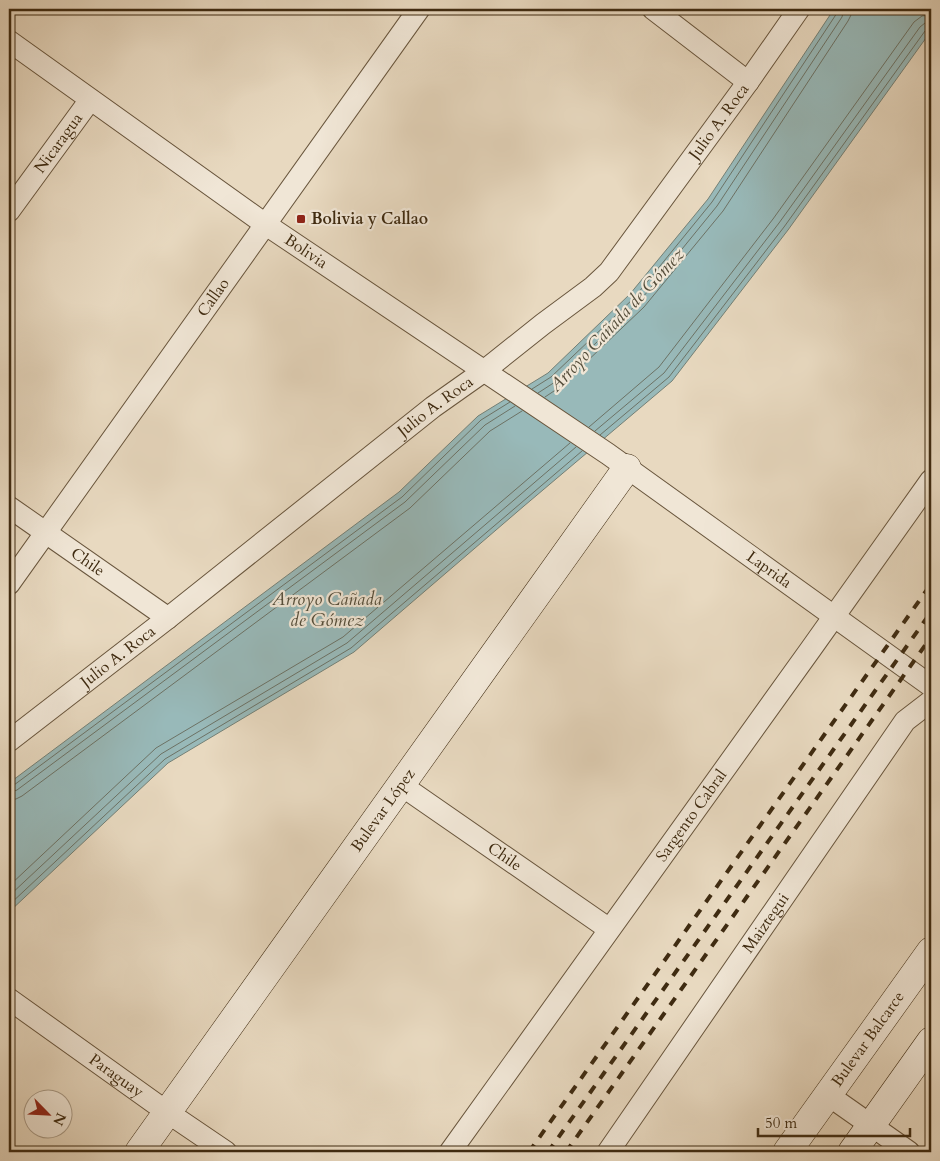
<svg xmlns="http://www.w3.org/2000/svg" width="940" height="1161" viewBox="0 0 940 1161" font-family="Cardo,serif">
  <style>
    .water { fill: #98b9b9; stroke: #748076 }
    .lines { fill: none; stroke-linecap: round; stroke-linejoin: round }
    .shore { stroke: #6c7265; stroke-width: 1 }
    .minor-casing { stroke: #69563d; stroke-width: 23 }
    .secondary-casing { stroke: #3f2b11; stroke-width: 29 }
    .minor { stroke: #f0e6d6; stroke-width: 21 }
    .secondary { stroke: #f0e6d6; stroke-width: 28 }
    .rail { stroke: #3f2b11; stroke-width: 4; stroke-dasharray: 9 9; stroke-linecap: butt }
    .poi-dot { fill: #8f2418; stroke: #f0e6d6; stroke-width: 2 }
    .labels { text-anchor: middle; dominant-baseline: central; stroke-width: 4.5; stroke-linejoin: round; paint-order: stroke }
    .street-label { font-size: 16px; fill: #3f2b11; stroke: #f0e6d6 }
    .poi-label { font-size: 16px; font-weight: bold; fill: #3f2b11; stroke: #f0e6d6; text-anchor: start }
    .water-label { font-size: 18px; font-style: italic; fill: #554e3b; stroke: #f0e6d6 }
  </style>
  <rect width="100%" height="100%" fill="#e8d9c0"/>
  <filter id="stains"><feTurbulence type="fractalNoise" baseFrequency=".004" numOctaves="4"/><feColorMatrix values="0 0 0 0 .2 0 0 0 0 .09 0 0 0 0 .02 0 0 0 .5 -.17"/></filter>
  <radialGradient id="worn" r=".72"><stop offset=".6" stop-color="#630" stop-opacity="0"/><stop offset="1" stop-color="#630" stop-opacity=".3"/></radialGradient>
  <!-- water -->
  <polygon class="water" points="834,9 931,9 931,31 788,230 672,381 524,506 354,652 168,763 9,912 9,783 399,492 478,416 548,373 630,294 708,199"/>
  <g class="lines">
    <!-- shore -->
    <g class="shore">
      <polyline points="532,389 551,377 634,298 712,202 837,13 838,9"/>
      <polyline points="538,393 555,382 639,302 717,206 842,17 844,9"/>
      <polyline points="545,397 560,387 644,307 723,211 848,21 851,15 851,9"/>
      <polyline points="589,427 659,367 773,219 914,22 922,16 931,15"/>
      <polyline points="595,431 664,373 779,223 920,27 925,23 931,22"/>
      <polyline points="600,435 669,377 784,227 925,31 927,29 931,29"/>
      <polyline points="9,786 14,785 402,497 481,420 510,402"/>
      <polyline points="9,793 17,790 405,502 485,425 515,406"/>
      <polyline points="9,800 16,799 22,796 410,508 490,431 522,411"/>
      <polyline points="9,886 156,748 343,637 570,443"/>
      <polyline points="9,896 161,754 347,643 576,447"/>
      <polyline points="9,905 165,759 351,648 582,451"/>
    </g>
    <defs>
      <g id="minor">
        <polyline points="653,9 748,82"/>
        <path id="s1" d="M9 41 265 224 608 454 931 686"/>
        <path id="s2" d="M9 211 90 100"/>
        <path id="s3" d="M9 507 168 618"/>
        <path id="s4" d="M9 584 419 9"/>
        <path id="s5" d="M9 741 168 618 433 407 484 371 543 324 593 287 609 272 748 82 799 9"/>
        <path id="s6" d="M401 785 609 929"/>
        <path id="s7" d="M9 999 167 1112 226 1152"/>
        <polyline points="828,1095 909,1152"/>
        <path id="s8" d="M450 1152C610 928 772 705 931 480"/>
        <path id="s9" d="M608 1152 905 721 931 701"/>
      </g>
      <g id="secondary">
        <path id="s10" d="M139 1152 627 468"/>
        <path id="s11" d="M787 1152 931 951"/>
        <polyline points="852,1152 931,1041"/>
      </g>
    </defs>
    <!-- minor casing -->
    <use href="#minor" class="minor-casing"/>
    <!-- secondary casing -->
    <use href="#secondary" class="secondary-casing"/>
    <!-- minor -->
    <use href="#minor" class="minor"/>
    <!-- secondary -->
    <use href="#secondary" class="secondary"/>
    <!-- rail -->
    <g class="rail">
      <polyline points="529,1152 931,584"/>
      <polyline points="548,1152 931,612"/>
      <polyline points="566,1152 931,637"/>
    </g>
  </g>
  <!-- markers -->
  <rect class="poi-dot" x="296" y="214" width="10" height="10" rx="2.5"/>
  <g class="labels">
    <!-- street labels -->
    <g class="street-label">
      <text stroke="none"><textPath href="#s5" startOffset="948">Julio A. Roca</textPath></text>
      <text stroke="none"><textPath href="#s2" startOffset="84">Nicaragua</textPath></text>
      <text stroke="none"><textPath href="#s1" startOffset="364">Bolivia</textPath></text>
      <text stroke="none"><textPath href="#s4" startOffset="352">Callao</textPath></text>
      <text stroke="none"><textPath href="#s5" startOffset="542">Julio A. Roca</textPath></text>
      <text stroke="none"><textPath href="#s3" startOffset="96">Chile</textPath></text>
      <text stroke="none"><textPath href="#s1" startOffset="926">Laprida</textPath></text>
      <text stroke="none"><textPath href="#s5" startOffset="138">Julio A. Roca</textPath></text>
      <text stroke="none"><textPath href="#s10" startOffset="420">Bulevar López</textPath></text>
      <text stroke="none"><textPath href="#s8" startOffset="414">Sargento Cabral</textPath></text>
      <text stroke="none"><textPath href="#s6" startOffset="126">Chile</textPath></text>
      <text stroke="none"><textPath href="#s9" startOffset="278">Maiztegui</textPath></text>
      <text stroke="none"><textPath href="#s11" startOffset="139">Bulevar Balcarce</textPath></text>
      <text stroke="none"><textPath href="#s7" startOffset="132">Paraguay</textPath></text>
    </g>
    <!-- poi labels -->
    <g class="poi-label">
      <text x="311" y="219">Bolivia y Callao</text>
    </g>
    <!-- water labels -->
    <g class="water-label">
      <text transform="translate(617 320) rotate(-47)">Arroyo Cañada de Gómez</text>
      <text x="327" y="599">Arroyo Cañada<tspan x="327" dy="21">de Gómez</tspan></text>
    </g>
  </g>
  <!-- margin -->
  <rect width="940" height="1161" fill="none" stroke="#e8d9c0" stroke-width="30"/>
  <rect x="10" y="10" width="920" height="1141" fill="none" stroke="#3f2b11" stroke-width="2.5"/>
  <rect x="15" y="15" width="910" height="1131" fill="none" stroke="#3f2b11"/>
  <!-- north arrow -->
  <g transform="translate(48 1114) rotate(114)"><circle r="24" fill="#f0e6d6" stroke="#a99b87"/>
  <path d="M0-4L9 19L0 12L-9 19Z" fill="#8f2418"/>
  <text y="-8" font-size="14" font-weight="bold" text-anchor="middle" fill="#3f2b11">N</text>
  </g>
  <!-- scale -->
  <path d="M758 1128v8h152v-8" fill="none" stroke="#3f2b11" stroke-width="2.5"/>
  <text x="765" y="1128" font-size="15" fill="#3f2b11" stroke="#f0e6d6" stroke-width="4" paint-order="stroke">50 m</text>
  <rect width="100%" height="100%" filter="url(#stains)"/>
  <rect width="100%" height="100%" fill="url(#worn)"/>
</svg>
